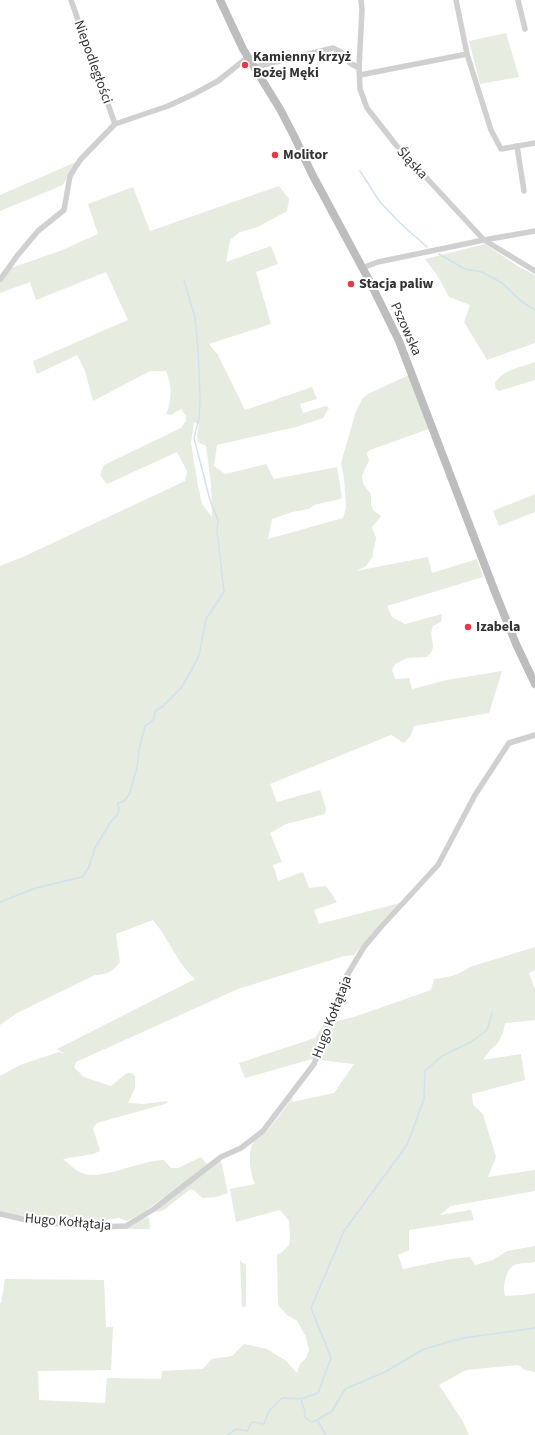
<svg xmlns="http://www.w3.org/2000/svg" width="535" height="1435" viewBox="0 0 535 1435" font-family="'Source Sans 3',sans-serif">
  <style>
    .green { fill: #e6ecdf; fill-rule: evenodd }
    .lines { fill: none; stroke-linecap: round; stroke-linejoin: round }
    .stream { stroke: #cfe2ee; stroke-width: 1.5 }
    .street { stroke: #d0d0d0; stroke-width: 5.5 }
    .secondary { stroke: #bdbdbd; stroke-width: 8 }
    .poi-dot { fill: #e63946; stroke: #fff; stroke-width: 1.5 }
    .labels { text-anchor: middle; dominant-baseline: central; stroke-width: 4; stroke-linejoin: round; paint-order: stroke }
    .poi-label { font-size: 14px; font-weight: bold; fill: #333; stroke: #fff; text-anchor: start }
    .street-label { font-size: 14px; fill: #333; stroke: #fff }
  </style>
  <rect width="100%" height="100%" fill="#fff"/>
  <!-- green -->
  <g class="green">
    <polygon points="506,33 519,77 480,84 469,41"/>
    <polygon points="76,162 63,185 0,211 0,195"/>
    <path d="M279 186 289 199 287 211 258 227 240 232 230 240 226 262 271 246 278 264 256 272 271 324 209 344 218 355 245 410 312 387 317 399 300 404 303 413 326 406 329 408 323 418 296 427 217 445 214 466 225 474 266 464 274 479 337 467 342 497 340 499 314 505 309 509 292 512 272 519 268 539 343 518 346 508 344 477 341 463 356 411 362 399 368 394 409 375 429 429 370 450 367 453 369 461 362 475 363 484 371 494V504L373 510 381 516 372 527 376 538 372 558 366 566 356 571 428 557 432 573 477 559 483 577 387 606 392 617 405 624 442 614 441 622 433 626C427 641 440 644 427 657L407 658 395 664 392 670 395 679 409 678 412 689 447 680 502 671 489 713 414 726 411 735 404 743 391 735 270 784 277 802 320 790 326 808 325 814 286 824 270 833 282 862 273 865 278 881 303 872 309 888 326 886 337 902 314 910 319 924 400 903 379 925 354 955 344 956 238 989 76 1062 74 1067 84 1077 111 1086 127 1073H131L135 1076V1088L128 1103 143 1104 168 1101 165 1104 97 1123 93 1128 100 1151 93 1154 63 1159 64 1160C70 1165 75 1170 82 1173 101 1181 141 1160 164 1160L171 1168H178L201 1157 208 1166 141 1214 127 1221 119 1218 93 1222 36 1220 0 1212V1076L20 1065 59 1052 65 1054 57 1049 195 979C177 963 169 939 153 920L116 934 120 962C114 971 106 975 95 975L17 1013 0 1025V566L25 556 185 481 187 471 177 452 107 484 100 475 104 465 181 428 186 421V416L181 409 171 415 166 414C172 401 172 385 166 371H150L93 401 85 371 77 355 37 374 33 361 128 320 106 272 36 300 30 282 0 293V284L11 268 60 251 98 234 88 204 133 187 150 231ZM194 422 199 425 197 436 198 442 206 446 211 485 212 517 202 504 198 486 191 443Z"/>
    <polygon points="485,244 519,267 535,275 535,343 487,360 464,322 470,305 449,297 437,275 425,259"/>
    <path d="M535 362V380L499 391 496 389 495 383C502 370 522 367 535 362Z"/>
    <polygon points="535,494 535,512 499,526 493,511"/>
    <path d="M535 947V970L529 973 535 990V1020L505 1023 503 1033 497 1044 491 1049 483 1060 521 1054 525 1080 472 1094 473 1105 483 1114 496 1157 488 1177 535 1170V1191L451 1206 440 1215 471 1210 474 1220 409 1230V1250L398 1255 403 1269 451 1259 470 1257 475 1265 493 1260 507 1251 535 1246V1262C521 1264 510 1261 506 1277 504 1284 503 1288 505 1296L523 1295 535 1293V1372L525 1370 518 1365 466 1370 439 1385 462 1420 469 1435H0V1303H1L5 1279 104 1280 106 1327H113L111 1370 38 1371 39 1400 105 1403 107 1378 161 1379 162 1371 203 1369 212 1359 232 1356 244 1344 267 1349 285 1360 297 1373 300 1364 306 1358 309 1350 306 1337 297 1321 287 1315 278 1305 277 1254 281 1253 289 1245 290 1238 289 1221 280 1210 236 1222 230 1189 255 1184C250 1175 247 1151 254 1142 258 1137 265 1134 268 1130 277 1119 285 1108 293 1097L292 1102 334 1093 354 1064 312 1059 245 1078 239 1063 315 1038 324 1024 354 1017 431 990 434 979C447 978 459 975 470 967Z"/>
    <polygon points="221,1161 228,1193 216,1197 202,1198 194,1190 189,1190 164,1210 157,1212 156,1209 217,1162"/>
    <polygon points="147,1217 149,1218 150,1229 123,1229"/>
    <polygon points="240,1260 242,1263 246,1264 246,1306 242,1307"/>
  </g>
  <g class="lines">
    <!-- stream -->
    <g class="stream">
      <polyline points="360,171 380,202 398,221 427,247"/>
      <polyline points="439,254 465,269 482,272 502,283 521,301 535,310"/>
      <path d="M0 902 36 888 82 877 89 867 95 848 110 823 118 814 119 808 117 804 124 801 130 793 137 767 139 750 145 726C152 722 155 719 155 711L162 707 181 688 190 673 199 655 206 619 224 592 217 531 218 520 210 500 194 438 199 418 200 398 198 349 195 318 184 280"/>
      <polyline points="301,1400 305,1411 305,1417 311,1422 317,1420 326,1435"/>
      <polyline points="317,1420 332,1411 345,1389 385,1372 424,1349 463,1338 535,1328"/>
      <polyline points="228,1435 236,1429 247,1431 252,1422 264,1424 269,1411 282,1398 301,1399 318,1393 331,1358 311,1308 344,1231 407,1145 424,1099 425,1071 442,1056 471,1042 487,1030 492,1013"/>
    </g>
    <!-- street -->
    <g class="street">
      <polyline points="71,0 115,124"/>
      <polyline points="361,0 362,10 359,68 360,89 367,108 396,145 484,240 535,271"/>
      <polyline points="456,0 467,54"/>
      <polyline points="518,0 525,29"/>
      <polyline points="255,67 333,48 341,52 350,63 359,68"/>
      <polyline points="360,75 467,54 491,130 501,149 535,143"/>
      <polyline points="517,146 524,191"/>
      <polyline points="362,268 378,262 484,240 535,231"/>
      <polyline points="0,280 17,256 38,231 64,210 70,176 80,160 115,124 168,106 194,94 218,81 248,57"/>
      <polyline points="0,1214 35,1222 96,1227 126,1226 154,1209 221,1157 241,1148 263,1131 314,1064 346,977 364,947 380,928 438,865 475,795 509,743 535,735"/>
    </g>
    <!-- secondary -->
    <polyline class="secondary" points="220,0 243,49 280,109 294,136 312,174 370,282 399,341 495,592 516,644 535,684"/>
  </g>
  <!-- markers -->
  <g class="poi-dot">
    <circle cx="245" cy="65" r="4"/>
    <circle cx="275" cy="155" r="4"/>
    <circle cx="351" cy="284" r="4"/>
    <circle cx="468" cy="627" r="4"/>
  </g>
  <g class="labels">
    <!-- poi labels -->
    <g class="poi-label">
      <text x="253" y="57">Kamienny krzyż<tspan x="253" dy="16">Bożej Męki</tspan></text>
      <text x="283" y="155">Molitor</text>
      <text x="359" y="284">Stacja paliw</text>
      <text x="476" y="627">Izabela</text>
    </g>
    <!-- street labels -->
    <g class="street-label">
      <text transform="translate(93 62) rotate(70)">Niepodległości</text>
      <text transform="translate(412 163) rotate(47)">Śląska</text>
      <text transform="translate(406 329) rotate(66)">Pszowska</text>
      <text transform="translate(332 1017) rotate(-69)">Hugo Kołłątaja</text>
      <text transform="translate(68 1222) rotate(5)">Hugo Kołłątaja</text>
    </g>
  </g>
</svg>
